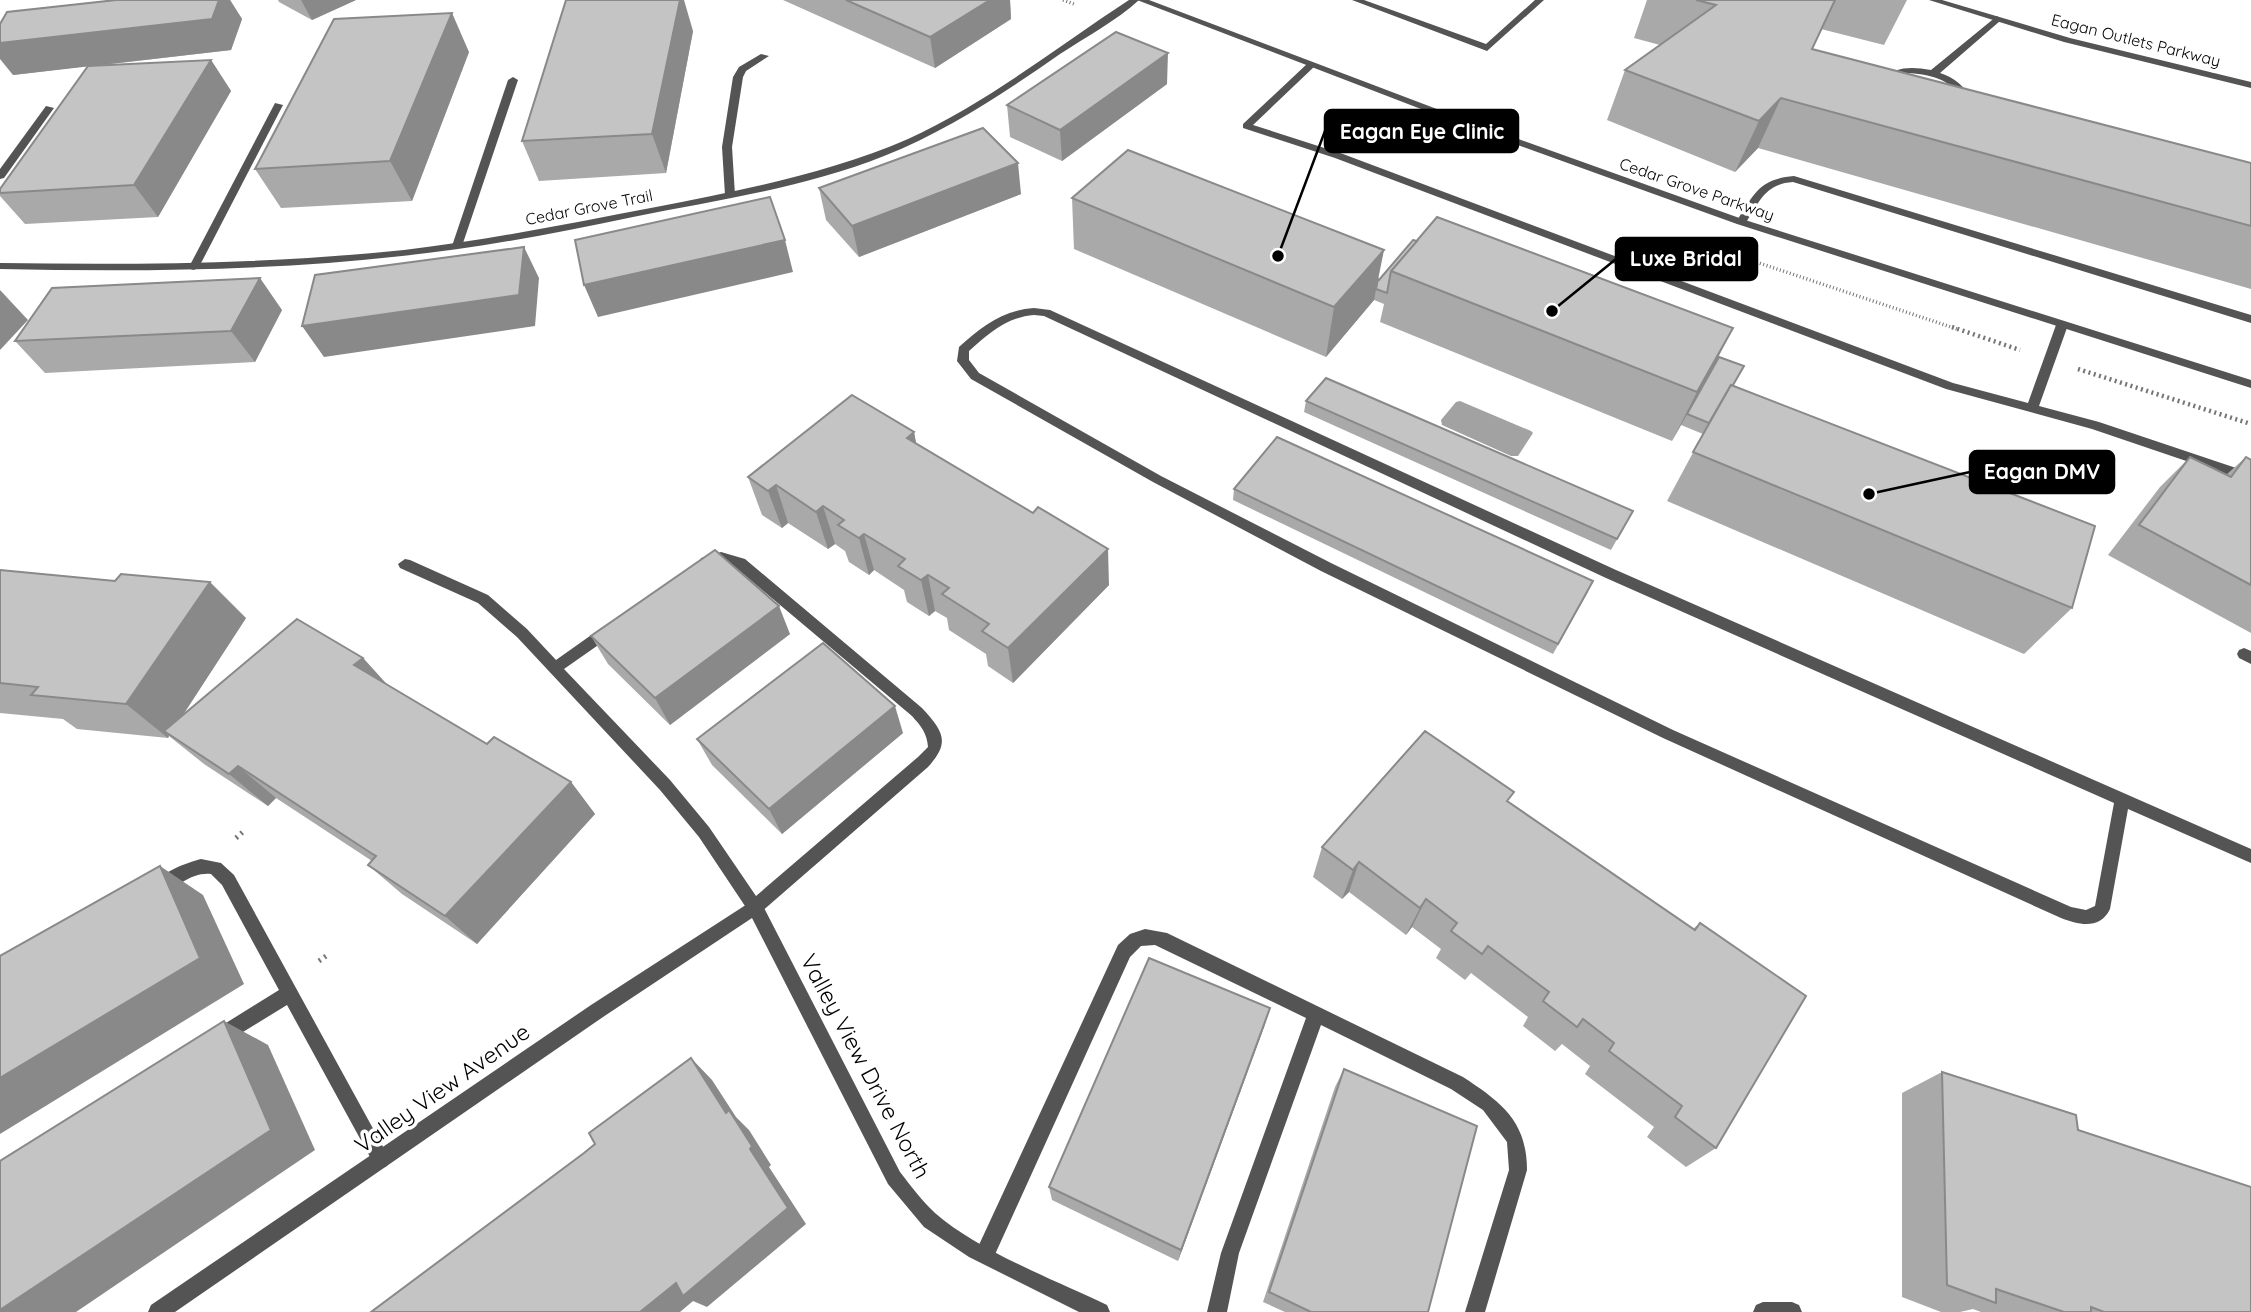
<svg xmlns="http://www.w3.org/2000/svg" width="2251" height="1312" viewBox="0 0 2251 1312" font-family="Quicksand,sans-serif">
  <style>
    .water { fill: #a2a2a2 }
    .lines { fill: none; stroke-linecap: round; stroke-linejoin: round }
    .path-far2 { stroke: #767676; stroke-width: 3.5; stroke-dasharray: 1 2.5; stroke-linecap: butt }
    .path-far1 { stroke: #767676; stroke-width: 4.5; stroke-dasharray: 2 3.5; stroke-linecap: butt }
    .path { stroke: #767676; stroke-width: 5; stroke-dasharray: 2 4.5; stroke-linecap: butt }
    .service { fill: #545454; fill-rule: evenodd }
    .minor { fill: #545454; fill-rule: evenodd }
    .tertiary { fill: #545454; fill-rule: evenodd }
    .wall { fill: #a9a9a9 }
    .shaded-wall { fill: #898989 }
    .building { fill: #c4c4c4; stroke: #898989; stroke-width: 2 }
    .labels { text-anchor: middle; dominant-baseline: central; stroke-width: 7; stroke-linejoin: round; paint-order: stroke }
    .far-street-label { font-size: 16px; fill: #000; stroke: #fff }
    .near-street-label { font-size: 23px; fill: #000; stroke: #fff }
    .leader { fill: none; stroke: #000; stroke-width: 2.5 }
    .callout-dot { fill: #000; stroke: #fff; stroke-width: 2.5 }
    .callout { fill: #000; stroke: #000; stroke-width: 2.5 }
    .callout-label { font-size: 21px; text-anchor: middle; font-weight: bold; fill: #fff }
  </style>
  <rect width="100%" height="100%" fill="#fff"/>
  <!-- water -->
  <polygon class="water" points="1460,401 1531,431 1533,433 1518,456 1511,456 1442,425 1441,420 1456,402"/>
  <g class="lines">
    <!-- path-far2 -->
    <g class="path-far2">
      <polyline points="1063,0 1074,4"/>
      <polyline points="1720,250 1957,329"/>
    </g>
    <!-- path-far1 -->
    <g class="path-far1">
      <polyline points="1952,327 2020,350"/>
      <polyline points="2078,369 2251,424"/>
    </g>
    <!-- path -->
    <g class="path">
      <polyline points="236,838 244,831"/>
      <polyline points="319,961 329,954"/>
    </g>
    <!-- service -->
    <g class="service">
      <polygon points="1352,0 1364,0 1486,44 1535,0 1544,0 1487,51"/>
      <path d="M1997 16 2001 19 2000 21 1940 73C1955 78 1964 86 1972 99 1951 135 1898 114 1877 88L1879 79C1896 67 1910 66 1931 70ZM1906 73C1928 74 1950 78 1962 99 1946 127 1903 105 1887 87V82L1898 74Z"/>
      <polygon points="761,54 769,56 746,71 743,77 732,147 735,195 730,198 725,195 722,147 733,77 739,67"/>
      <polygon points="1308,63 1316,65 1253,125 1343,154 1953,383 2028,403 2056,325 2062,321 2066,322 2068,325 2039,406 2099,422 2251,473 2251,483 2092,429 1946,389 1335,158 1243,128 1243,124"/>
      <polygon points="513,77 518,80 462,246 461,248 453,248 452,246 508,80"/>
      <polygon points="275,103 283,105 199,267 194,270 190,269 189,267"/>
      <polygon points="46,106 54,108 4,178 0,179 0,169"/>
      <path d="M1794 176 2251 315V323L1793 182C1764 184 1759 203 1745 224H1737L1736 222C1754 195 1758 179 1794 176Z"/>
      <path d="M1034 308 1050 310 1616 570 2251 849V863L2128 809 2110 909C2100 930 2079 925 2061 918L1663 738 1321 571 1153 482 971 379 957 361 959 347C981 327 1003 310 1034 308ZM1034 315 1044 316 1606 578 2114 803 2095 906 2086 910 2071 907 1673 730 1331 563 1161 476 979 373 969 360V351C988 334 1007 317 1034 315Z"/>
      <path d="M721 552 745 559 922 708C943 731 951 742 928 767L761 912 755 915 749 912 699 837 660 790 517 637 478 603 400 568 398 564 405 559 410 560 488 595 527 629 556 660 604 626H614L616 630 614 634 564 669 670 780 709 827 756 896 918 757 928 747C927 733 921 726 912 716L735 567 721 562 706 567 701 566 699 562 701 558Z"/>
      <polygon points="2244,648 2251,651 2251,664 2239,658 2237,654 2239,650"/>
      <path d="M201 859 221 863 234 875 387 1154 390 1160 387 1166 381 1169 375 1166 287 1005 225 1043 219 1046 213 1043 210 1037 213 1031 279 990 222 885 211 874C191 872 179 887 161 893L155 891 153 886C161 872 186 863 201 859Z"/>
      <path d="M1145 929 1167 933 1463 1077C1501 1102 1527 1121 1527 1170L1485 1312H1465L1509 1170 1507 1142 1483 1110 1451 1089 1321 1025 1239 1253 1227 1312H1207L1221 1253 1306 1018 1155 945 1141 946 1130 957 992 1261 985 1263 978 1261 976 1254 978 1247 1118 945 1130 934Z"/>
      <polygon points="1763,1302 1792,1302 1799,1305 1802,1312 1753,1312 1756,1305"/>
    </g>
    <!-- minor -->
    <g class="minor">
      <path d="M1129 0H1139C1116 21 1086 37 1060 54 1004 93 947 131 884 156 804 188 717 200 633 217 556 233 480 248 402 256 268 271 134 272 0 269V263C135 265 270 264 404 250 489 240 572 223 656 207 741 190 827 174 908 139 987 103 1057 47 1129 0Z"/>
      <polygon points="1929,0 1942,0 2070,38 2251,82 2251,88 2064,42"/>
      <path d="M755 899 761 902 900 1172C911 1186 922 1201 935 1213 980 1252 1053 1279 1107 1305L1110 1312H1079L969 1257 924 1227 888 1184 752 918 603 1017 175 1312H148L151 1305 591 1005Z"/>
    </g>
    <!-- tertiary -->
    <polygon class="tertiary" points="1137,0 1149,0 1479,125 1745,220 2251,380 2251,388 1737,224 1473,129"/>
  </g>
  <!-- wall -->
  <g class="wall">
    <polygon points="116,0 230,0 242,19 231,50 94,66 211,60 231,91 158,217 25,224 0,196 0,189 88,66 13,75"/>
    <polygon points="278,0 356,0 312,20 279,2"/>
    <polygon points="783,0 1010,0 1011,19 935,68"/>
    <polygon points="1647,0 1907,0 1884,45 1821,29 1812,49 2251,226 2251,289 1758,148 1735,172 1607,120 1625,70 1660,45 1634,38"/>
    <polygon points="693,31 666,173 539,181 522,141"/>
    <polygon points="469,52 412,201 281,208 255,169"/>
    <polygon points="1167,84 1062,161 1010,137 1007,105"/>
    <polygon points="819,188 1021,194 859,257 826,220"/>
    <polygon points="1072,198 1379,280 1413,240 1719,357 1733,386 2072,608 2024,654 1667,501 1703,434 1681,425 1672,441 1380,322 1384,304 1374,300 1326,357 1074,249"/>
    <polygon points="282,310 255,362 45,373 15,341"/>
    <polygon points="1306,401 1633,511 1611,550 1304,412"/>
    <polygon points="914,432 916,443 1109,585 1013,683 988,666 986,654 949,630 947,618 935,611 929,616 907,602 904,590 874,570 869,575 849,562 845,551 835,544 828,549 788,523 782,528 762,515 748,477"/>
    <polygon points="2190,457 2226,475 2246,457 2251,460 2251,633 2108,555 2160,487"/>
    <polygon points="1234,489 1588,592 1553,654 1233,500"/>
    <polygon points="0,570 246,618 182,716 363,658 387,685 487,744 571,782 595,814 477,944 402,894 368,865 372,861 276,798 268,806 204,764 169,736 168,738 77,729 63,719 0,713"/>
    <polygon points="790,634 670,725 608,664 591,636"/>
    <polygon points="903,733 782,834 712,765 697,739"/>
    <polygon points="1509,802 1693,929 1700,923 1716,1148 1686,1167 1647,1137 1654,1127 1585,1074 1590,1066 1562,1044 1555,1051 1523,1026 1528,1017 1471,973 1465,980 1436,958 1441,949 1412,927 1406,935 1349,892 1342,899 1313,877 1322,847"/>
    <polygon points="1270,1008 1264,1027 1178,1261 1052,1200 1049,1187"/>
    <polygon points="1344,1069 1428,1312 1285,1312 1263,1302 1335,1087"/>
    <polygon points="1942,1072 2078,1130 2251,1312 1981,1312 1973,1309 1960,1312 1941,1312 1902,1297 1902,1093"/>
  </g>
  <!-- shaded-wall -->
  <g class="shaded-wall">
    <polygon points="219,0 230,0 242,19 231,50 13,75 0,59 0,43"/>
    <polygon points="301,0 356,0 312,20"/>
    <polygon points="680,0 684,0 693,31 666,173 652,134"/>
    <polygon points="990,0 1010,0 1011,19 935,68 930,37"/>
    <polygon points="452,13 469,52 412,201 390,161"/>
    <polygon points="1168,53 1167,84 1062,161 1060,130"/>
    <polygon points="211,60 231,91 158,217 134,185"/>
    <polygon points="1781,98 1758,148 1735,172 1759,121"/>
    <polygon points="1018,163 1021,194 859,257 852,226"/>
    <polygon points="785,240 793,272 598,317 584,285"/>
    <polygon points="524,247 539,278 535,326 324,357 302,326"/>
    <polygon points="1384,250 1374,300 1326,357 1334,307"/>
    <polygon points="260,278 282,310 255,362 231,331"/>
    <polygon points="0,290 28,320 0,350"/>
    <polygon points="1733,328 1707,379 1672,441 1697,392"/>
    <polygon points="914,432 921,470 907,438"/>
    <polygon points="776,485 788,523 782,528 768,491"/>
    <polygon points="823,506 835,544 828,549 816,512"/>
    <polygon points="864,534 874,570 869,575 859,538"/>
    <polygon points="1108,549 1109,585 1013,683 1008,648"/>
    <polygon points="928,575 935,611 929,616 921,580"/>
    <polygon points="210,582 246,618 170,735 164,731 169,736 168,738 126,704"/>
    <polygon points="779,606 790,634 670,725 655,698"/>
    <polygon points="363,658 394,692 354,665"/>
    <polygon points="895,706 903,733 782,834 769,809"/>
    <polygon points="238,766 276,798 268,806 229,774"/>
    <polygon points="571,782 595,814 477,944 445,916"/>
    <polygon points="1359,862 1349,892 1342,899 1353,870"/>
    <polygon points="160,866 203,895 244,984 0,1134 0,1078"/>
    <polygon points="1426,899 1412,927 1406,935 1420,908"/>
    <polygon points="1270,1008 1264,1027 1178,1261 1181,1250"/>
    <polygon points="224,1021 268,1045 315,1150 76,1312 0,1312 0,1310"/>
    <polygon points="691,1058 712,1080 736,1117 749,1130 771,1165 769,1167 806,1224 707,1307 693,1301 680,1312 640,1312 750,1149"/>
  </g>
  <!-- building -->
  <g class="building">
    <polygon points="116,0 219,0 212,19 0,43 0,24 7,12"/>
    <polygon points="566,0 680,0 652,134 522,141"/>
    <polygon points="846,0 990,0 930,37"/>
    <polygon points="1696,0 1835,0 1812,49 2251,163 2251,226 1781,98 1759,121 1625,70 1716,5"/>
    <polygon points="452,13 390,161 255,169 334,19"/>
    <polygon points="1116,32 1168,53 1060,130 1007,105"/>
    <polygon points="211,60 134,185 0,193 0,189 88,66"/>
    <polygon points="983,128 1018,163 852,226 819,188"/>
    <polygon points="1128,150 1384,250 1334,307 1072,198"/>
    <polygon points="770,197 785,240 584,285 575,240"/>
    <polygon points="1437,217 1733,328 1697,392 1391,271"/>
    <polygon points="1413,240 1417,241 1391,271 1387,293 1376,289 1378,279 1379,280"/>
    <polygon points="524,247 519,295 302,326 315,275"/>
    <polygon points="260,278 231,331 15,341 52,288"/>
    <polygon points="1719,357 1744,366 1733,385 1731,385 1709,423 1687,414"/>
    <polygon points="1326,378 1633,511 1617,539 1306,401"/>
    <polygon points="1731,385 2095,526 2072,608 1693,452"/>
    <polygon points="852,395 914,432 907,438 1033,513 1038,507 1108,549 1008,648 982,631 989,624 942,594 949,588 928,575 921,580 898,566 905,559 864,534 859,538 838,525 844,520 823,506 816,512 776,485 768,491 748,477"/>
    <polygon points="1277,437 1593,581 1558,644 1234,489"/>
    <polygon points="2190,457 2231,477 2246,457 2251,460 2251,585 2139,525"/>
    <polygon points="715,550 779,606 655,698 591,636"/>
    <polygon points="0,570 115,581 121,574 210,582 126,704 31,695 38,687 0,683"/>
    <polygon points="297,619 363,658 354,665 487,744 494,737 571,782 445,916 368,865 376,856 371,853 238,766 229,774 164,731"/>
    <polygon points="823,643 895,706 769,809 697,739"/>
    <polygon points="1425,731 1514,792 1507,801 1695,930 1700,923 1806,996 1716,1148 1675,1117 1682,1106 1609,1051 1614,1043 1583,1019 1577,1027 1543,1001 1549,992 1488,946 1482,954 1451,931 1457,923 1426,899 1420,908 1359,862 1353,870 1322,847"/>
    <polygon points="160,866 200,958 0,1078 0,956"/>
    <polygon points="1149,958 1270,1008 1181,1250 1049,1187"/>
    <polygon points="224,1021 271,1130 0,1310 0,1161"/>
    <polygon points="691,1058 726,1113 729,1110 752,1146 750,1149 788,1208 683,1296 676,1283 640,1312 371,1312 584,1153 595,1144 589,1133"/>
    <polygon points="1344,1069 1477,1126 1428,1312 1311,1312 1269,1292"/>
    <polygon points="1942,1072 2076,1115 2078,1130 2251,1187 2251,1312 2104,1312 2091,1307 2091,1312 2064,1312 1996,1289 1996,1303 1947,1285"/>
  </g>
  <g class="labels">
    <!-- far-street labels -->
    <g class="far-street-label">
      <text transform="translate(2136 40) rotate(14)">Eagan Outlets Parkway</text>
      <text transform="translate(1697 189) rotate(19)">Cedar Grove Parkway</text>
      <text transform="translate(589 207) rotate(-11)">Cedar Grove Trail</text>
    </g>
    <!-- near-street labels -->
    <g class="near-street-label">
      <text transform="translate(866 1066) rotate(62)">Valley View Drive North</text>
      <text transform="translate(442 1088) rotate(-35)">Valley View Avenue</text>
    </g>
  </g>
  <!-- callouts -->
  <path class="leader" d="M1278 256L1325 131M1552 311L1616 259M1869 494L1970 472"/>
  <g class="callout-dot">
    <circle cx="1278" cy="256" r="7"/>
    <circle cx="1552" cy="311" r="7"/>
    <circle cx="1869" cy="494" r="7"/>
  </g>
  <g class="callout">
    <rect x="1325" y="110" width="193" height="42" rx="7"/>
    <rect x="1616" y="238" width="141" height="42" rx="7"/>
    <rect x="1970" y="451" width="144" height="42" rx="7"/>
  </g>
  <g class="callout-label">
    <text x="1422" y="139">Eagan Eye Clinic</text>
    <text x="1686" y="266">Luxe Bridal</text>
    <text x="2042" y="479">Eagan DMV</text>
  </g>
</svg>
